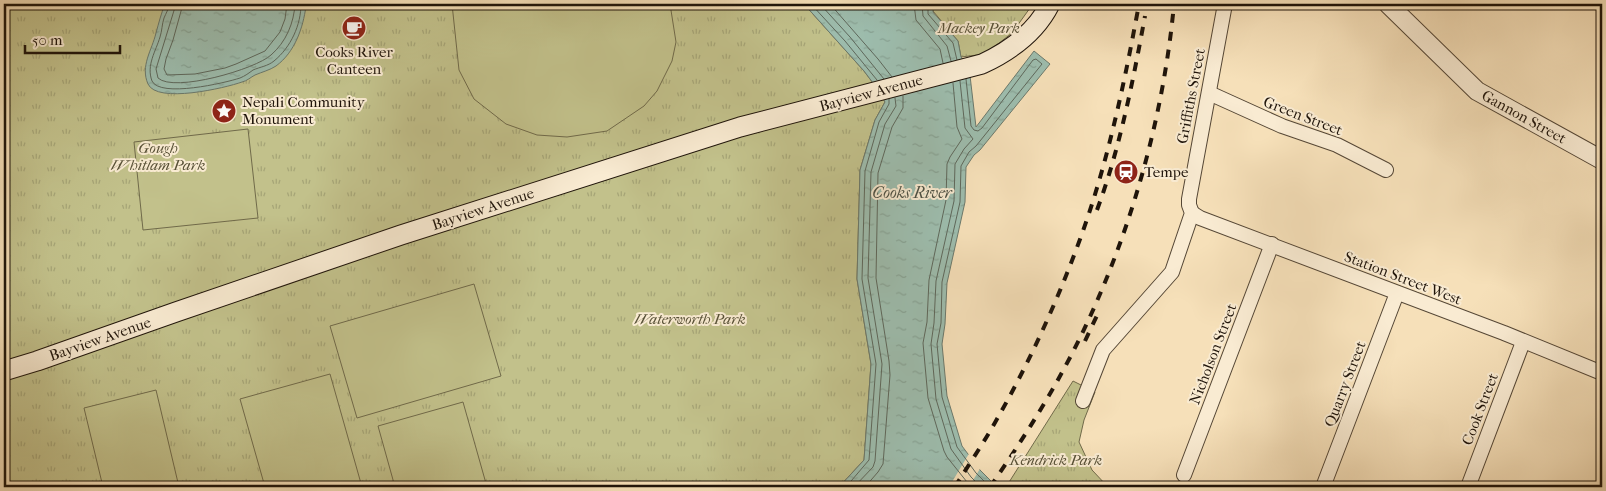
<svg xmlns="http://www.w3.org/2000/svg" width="1606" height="491" viewBox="0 0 1606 491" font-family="'IM FELL French Canon',serif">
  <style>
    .park { fill: url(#park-tufts); stroke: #706a4a }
    .garden { fill: #c2c18b; stroke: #706a4a }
    .water { fill: url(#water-ripples); stroke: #6b796c }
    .pier { fill: #f6e0b9 }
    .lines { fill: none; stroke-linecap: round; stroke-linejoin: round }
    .shore { stroke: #5e685c; stroke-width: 1 }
    .minor-casing { stroke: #554736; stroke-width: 16 }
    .tertiary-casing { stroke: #554736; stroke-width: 20 }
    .secondary-casing { stroke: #1f140a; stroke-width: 21 }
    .minor { stroke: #f9ebd2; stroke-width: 14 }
    .tertiary { stroke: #f9ebd2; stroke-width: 18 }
    .secondary { stroke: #f9ebd2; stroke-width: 19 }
    .rail { stroke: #1f140a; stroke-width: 4; stroke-dasharray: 9 9; stroke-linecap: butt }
    .labels { text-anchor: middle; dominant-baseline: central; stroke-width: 4; stroke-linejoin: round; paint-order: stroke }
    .park-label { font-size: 15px; font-style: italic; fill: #585137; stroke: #f9ebd2 }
    .poi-label { font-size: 15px; fill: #1f140a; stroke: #f9ebd2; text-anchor: start }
    .street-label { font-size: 15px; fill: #1f140a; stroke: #f9ebd2 }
    .water-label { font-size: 16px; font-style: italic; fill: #4b4f43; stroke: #f9ebd2 }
  </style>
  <defs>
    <pattern id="park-tufts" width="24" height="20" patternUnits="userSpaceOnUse" patternTransform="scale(1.25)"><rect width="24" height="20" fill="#c2c18b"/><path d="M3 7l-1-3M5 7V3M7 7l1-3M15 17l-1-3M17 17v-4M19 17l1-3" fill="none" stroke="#a6a577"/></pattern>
    <pattern id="water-ripples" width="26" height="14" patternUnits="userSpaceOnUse" patternTransform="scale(1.25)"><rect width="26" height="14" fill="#9dbdae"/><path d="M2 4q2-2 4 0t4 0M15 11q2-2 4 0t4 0" fill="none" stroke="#87a294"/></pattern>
  </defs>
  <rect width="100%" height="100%" fill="#f6e0b9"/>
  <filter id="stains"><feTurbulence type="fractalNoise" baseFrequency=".004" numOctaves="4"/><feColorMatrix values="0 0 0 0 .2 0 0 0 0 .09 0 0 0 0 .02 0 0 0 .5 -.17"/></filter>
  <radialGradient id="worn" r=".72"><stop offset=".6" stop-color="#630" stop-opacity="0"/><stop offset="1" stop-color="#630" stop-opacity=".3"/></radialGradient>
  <!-- park -->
  <g class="park">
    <polygon points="4,4 804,4 864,71 879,91 885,102 875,120 860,170 857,279 871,364 864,460 839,487 4,487"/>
    <polygon points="933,4 1025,4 1030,8 1012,33 985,54 961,57 958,41 933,11"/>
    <polygon points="1073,381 1095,392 1084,420 1079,442 1092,470 1108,487 1006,487"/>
  </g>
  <!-- garden -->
  <g class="garden">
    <polygon points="452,4 670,4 676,42 672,61 657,91 644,106 607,131 567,137 537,135 506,124 474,99 459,70"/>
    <polygon points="248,129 258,218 143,230 134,142"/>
    <polygon points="474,284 501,376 357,418 330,326"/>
    <polygon points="330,374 362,487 265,487 240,399"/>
    <polygon points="156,390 179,487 103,487 84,408"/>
    <polygon points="463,402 487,487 395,487 378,426"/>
  </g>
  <!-- water -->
  <g class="water">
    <path d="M165 4H306V6C303 28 295 52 276 66 270 70 262 72 255 75 251 77 247 81 242 82 225 88 157 104 148 84 140 66 152 50 156 33 159 22 161 14 165 4Z"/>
    <polygon points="804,4 933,4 933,12 958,41 961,57 969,67 976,127 1034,51 1050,64 980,150 974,155 966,167 965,202 947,283 945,324 942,344 947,396 962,446 980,470 997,487 839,487 864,460 871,364 857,279 860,170 875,120 885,102 879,91 864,71"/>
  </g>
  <!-- pier -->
  <polygon class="pier" points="970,452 981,467 969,487 949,487"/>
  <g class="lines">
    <!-- shore -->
    <g class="shore">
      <path d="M169 4C169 9 166 13 164 18 162 24 162 31 160 37 156 51 146 65 152 81 160 98 225 83 240 78 245 76 249 73 253 70 260 67 268 66 274 61 291 47 301 25 301 4"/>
      <path d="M176 4 156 69 158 78C174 93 256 69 271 55 286 42 294 23 295 4"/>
      <polyline points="183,4 173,40 166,59 164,69 167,75 195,74 225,68 236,64 265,51 280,32 285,19 287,4"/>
      <polyline points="811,4 845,41 877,80"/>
      <polyline points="820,4 850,37 884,79"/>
      <polyline points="830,4 878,59 892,77"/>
      <polyline points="914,4 916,20 940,49 943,63"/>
      <polyline points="922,4 923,16 947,46 951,61"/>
      <polyline points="928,4 928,14 953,43 957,60"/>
      <polyline points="966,79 971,126 974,130 978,131 982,128 1033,60 1036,59 1042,64 976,146 969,152 961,166 960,202 942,282 941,323 937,344 942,397 957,447 976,473 990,487"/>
      <polyline points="960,81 965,128 973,139 964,149 955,164 954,201 936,281 934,323 931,344 936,399 951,449 971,477 981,487"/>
      <polyline points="953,83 957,127 962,139 950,157 947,164 946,200 929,280 927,322 923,343 928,398 944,451 947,457 971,487"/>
      <polyline points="846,487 869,460 876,364 862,279 865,171 879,122 889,104 889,99"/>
      <polyline points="854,487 873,467 875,461 882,364 868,278 871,172 885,124 896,106 895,98"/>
      <polyline points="865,487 878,472 883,464 890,375 889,361 876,278 878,173 892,127 903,108 903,96"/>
    </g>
    <defs>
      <g id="minor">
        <polyline points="1209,93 1282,126 1337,145 1386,170"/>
        <polyline points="1192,213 1200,218 1504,333 1602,373"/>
        <polyline points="1083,401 1103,350 1172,272 1192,213 1189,205 1189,199 1225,4"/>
        <polyline points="1184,475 1272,244"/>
        <polyline points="1323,487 1397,293"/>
        <polyline points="1468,487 1523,342"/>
      </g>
      <polyline id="tertiary" points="1388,4 1477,91 1602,160"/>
      <path id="secondary" d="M4 371 37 361 176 312 401 235 740 127 982 64C1010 51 1036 32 1050 4"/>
    </defs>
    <!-- minor casing -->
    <use href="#minor" class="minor-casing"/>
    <!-- tertiary casing -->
    <use href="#tertiary" class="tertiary-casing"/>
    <!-- secondary casing -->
    <use href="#secondary" class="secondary-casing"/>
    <!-- minor -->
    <use href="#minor" class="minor"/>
    <!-- tertiary -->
    <use href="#tertiary" class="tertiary"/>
    <!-- secondary -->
    <use href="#secondary" class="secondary"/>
    <!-- rail -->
    <g class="rail">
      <path d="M1097 210C1120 148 1133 81 1145 16"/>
      <polyline points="1085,341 1100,309"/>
      <path d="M955 487C967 467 981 447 993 426 1029 364 1059 298 1083 231 1109 157 1125 80 1139 4"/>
      <path d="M990 487C1013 454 1035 420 1055 385 1120 271 1162 134 1174 4"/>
    </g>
  </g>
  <!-- icons -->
  <defs>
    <symbol id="cafe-disc" viewBox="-11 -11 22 22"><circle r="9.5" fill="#8f2418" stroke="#f9ebd2"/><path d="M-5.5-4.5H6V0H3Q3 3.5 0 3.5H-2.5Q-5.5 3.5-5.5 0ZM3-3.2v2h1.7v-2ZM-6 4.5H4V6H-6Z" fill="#fff"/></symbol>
    <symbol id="sight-disc" viewBox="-11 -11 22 22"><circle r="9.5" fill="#8f2418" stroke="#f9ebd2"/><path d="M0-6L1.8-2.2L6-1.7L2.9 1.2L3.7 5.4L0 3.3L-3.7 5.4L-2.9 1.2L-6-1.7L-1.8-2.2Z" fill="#fff"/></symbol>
    <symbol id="station-disc" viewBox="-11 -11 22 22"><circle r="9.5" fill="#8f2418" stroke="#f9ebd2"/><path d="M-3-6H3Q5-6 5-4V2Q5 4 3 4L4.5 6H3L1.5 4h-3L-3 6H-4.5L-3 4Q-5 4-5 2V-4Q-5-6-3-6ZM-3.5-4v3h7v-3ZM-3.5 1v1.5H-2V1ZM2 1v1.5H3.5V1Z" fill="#fff"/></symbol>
  </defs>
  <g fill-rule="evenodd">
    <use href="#cafe-disc" x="340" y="14" width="28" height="28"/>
    <use href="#sight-disc" x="210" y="97" width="28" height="28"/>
    <use href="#station-disc" x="1112" y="158" width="28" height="28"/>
  </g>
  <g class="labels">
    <!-- park labels -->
    <g class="park-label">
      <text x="979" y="28">Mackey Park</text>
      <text x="158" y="148">Gough<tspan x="158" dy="17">Whitlam Park</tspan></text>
      <text x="690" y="319">Waterworth Park</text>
      <text x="1056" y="460">Kendrick Park</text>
    </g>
    <!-- poi labels -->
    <g class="poi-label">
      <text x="354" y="52" text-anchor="middle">Cooks River<tspan x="354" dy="17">Canteen</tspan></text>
      <text x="242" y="102">Nepali Community<tspan x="242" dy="17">Monument</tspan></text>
      <text x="1144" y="172">Tempe</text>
    </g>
    <!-- street labels -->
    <g class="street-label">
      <text transform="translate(871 93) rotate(-15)">Bayview Avenue</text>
      <text transform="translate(1191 96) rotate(-79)">Griffiths Street</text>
      <text transform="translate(1303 116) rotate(21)">Green Street</text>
      <text transform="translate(1524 117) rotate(29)">Gannon Street</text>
      <text transform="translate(483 209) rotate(-18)">Bayview Avenue</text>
      <text transform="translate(1403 278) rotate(21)">Station Street West</text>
      <text transform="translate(100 339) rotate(-19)">Bayview Avenue</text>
      <text transform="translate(1213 354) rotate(-69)">Nicholson Street</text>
      <text transform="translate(1345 384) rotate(-69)">Quarry Street</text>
      <text transform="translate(1480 409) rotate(-69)">Cook Street</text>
    </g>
    <!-- water labels -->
    <g class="water-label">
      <text x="912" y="192">Cooks River</text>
    </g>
  </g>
  <!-- margin -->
  <rect width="1606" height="491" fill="none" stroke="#f6e0b9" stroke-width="20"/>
  <rect x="5" y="5" width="1596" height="481" fill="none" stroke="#1f140a" stroke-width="2.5"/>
  <rect x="10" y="10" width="1586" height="471" fill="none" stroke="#1f140a"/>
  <!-- scale -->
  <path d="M25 45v8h95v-8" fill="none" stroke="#1f140a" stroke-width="2.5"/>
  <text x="32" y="45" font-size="15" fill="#1f140a" stroke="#f9ebd2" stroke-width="4" paint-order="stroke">50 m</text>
  <rect width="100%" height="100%" filter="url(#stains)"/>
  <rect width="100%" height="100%" fill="url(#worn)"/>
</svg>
